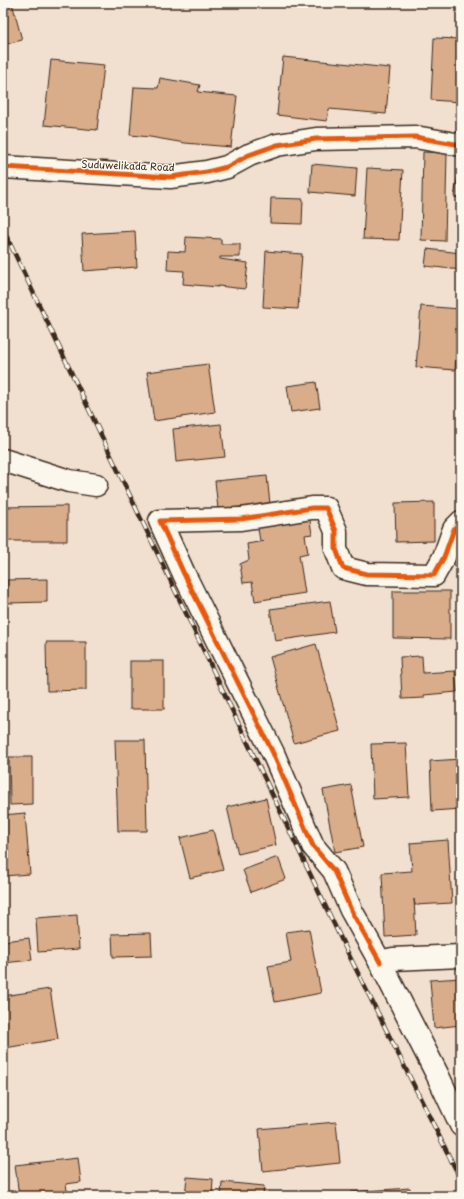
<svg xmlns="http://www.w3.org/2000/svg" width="464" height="1199" viewBox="0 0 464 1199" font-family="'Playpen Sans',sans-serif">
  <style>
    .building { fill: #d9ac8a; stroke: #3b2a1e }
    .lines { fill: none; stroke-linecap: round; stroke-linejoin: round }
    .minor-casing { stroke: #3b2a1e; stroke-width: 25 }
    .minor { stroke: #fbf7ec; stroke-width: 22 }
    .rail-casing { stroke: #3b2a1e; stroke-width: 4.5 }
    .rail { stroke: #fbf7ec; stroke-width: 3; stroke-dasharray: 9; stroke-linecap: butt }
    .cycleway-casing { stroke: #fbf7ec; stroke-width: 8 }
    .cycleway { stroke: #e8590c; stroke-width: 5 }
    .labels { text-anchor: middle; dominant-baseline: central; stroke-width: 3; stroke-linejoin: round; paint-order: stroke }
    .street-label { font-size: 10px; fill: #3b2a1e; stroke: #fbf7ec }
  </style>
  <rect width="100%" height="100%" fill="#f1e0cf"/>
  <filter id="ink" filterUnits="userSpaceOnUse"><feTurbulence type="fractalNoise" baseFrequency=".025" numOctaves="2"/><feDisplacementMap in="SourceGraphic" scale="8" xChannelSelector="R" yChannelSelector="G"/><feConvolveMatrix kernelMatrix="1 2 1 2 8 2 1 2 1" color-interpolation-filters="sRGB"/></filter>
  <g filter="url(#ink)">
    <!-- building -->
    <g class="building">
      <polygon points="3,3 12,3 22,40 3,45"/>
      <rect x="307" y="3" width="21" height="2"/>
      <polygon points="434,38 461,39 461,102 431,100"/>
      <polygon points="283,57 390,68 386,114 329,109 327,121 277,115"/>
      <polygon points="51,60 104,65 97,130 44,125"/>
      <polygon points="160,78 200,85 198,92 237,96 231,147 185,143 150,137 130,135 134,87 158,88"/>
      <polygon points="423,152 447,153 445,241 421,240"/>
      <polygon points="460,163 461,163 461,198 454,197"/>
      <polygon points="312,164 357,168 355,196 310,192"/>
      <polygon points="367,168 403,170 399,240 363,239"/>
      <polygon points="271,198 303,199 302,224 270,223"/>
      <polygon points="135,231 137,267 84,271 82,234"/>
      <polygon points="186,237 221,239 221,244 240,244 240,257 220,257 220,259 248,263 245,289 218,286 218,287 183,284 184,271 167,270 168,251 185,252"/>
      <polygon points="427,249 461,253 461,270 425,266"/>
      <polygon points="266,251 302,254 298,309 263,307"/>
      <polygon points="421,306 460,309 455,370 416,367"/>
      <polygon points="208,364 215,412 154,421 147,372"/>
      <polygon points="316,382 320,408 291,412 287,386"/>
      <polygon points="221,424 225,457 176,462 173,429"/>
      <polygon points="267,476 270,504 218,509 215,481"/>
      <polygon points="434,502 434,541 396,542 395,503"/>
      <polygon points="67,506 67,541 3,541 3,507"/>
      <polygon points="309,515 312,534 305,535 308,553 299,555 305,593 255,601 252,582 243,583 240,564 249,560 247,544 264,541 260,541 257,522"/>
      <polygon points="47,579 47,602 7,603 7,580"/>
      <polygon points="393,591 450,591 450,639 393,638"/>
      <polygon points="330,601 335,632 275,641 270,609"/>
      <polygon points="46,642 86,642 86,690 47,691"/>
      <polygon points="316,644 340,731 294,743 270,657"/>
      <polygon points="422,656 423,673 455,671 457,692 424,695 424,698 402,699 400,657"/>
      <rect x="130" y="661" width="34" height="48"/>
      <polygon points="115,740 145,740 147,831 118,831"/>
      <polygon points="406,743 409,797 373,799 371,744"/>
      <polygon points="9,757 32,757 32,804 10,805"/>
      <polygon points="461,759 461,809 432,811 430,761"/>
      <polygon points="351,785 363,847 335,852 323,790"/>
      <polygon points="266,798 276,845 238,854 227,807"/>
      <polygon points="25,813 30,874 3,876 3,815"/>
      <polygon points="213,830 223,870 190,878 180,838"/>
      <polygon points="448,840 452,903 415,905 414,899 416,935 385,937 382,873 412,871 410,843"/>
      <polygon points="278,857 286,879 251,892 243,870"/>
      <polygon points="77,915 79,949 38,952 36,918"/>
      <polygon points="309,929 321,993 275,1002 268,966 291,962 286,932"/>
      <polygon points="151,933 152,956 113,957 112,934"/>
      <polygon points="29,938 32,960 3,963 3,941"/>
      <polygon points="461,978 461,1025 434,1028 430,980"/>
      <polygon points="50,989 58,1039 5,1048 3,1032 3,996"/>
      <polygon points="336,1122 340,1163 263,1171 259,1129"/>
      <polygon points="78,1158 81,1182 66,1184 68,1196 19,1196 15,1165"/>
      <polygon points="187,1177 213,1179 212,1196 185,1196"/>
      <polygon points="222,1182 264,1186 263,1196 221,1196"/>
      <polygon points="410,1188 411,1196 351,1196 351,1192"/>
    </g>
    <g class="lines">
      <defs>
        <g id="minor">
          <polyline points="3,167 170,177 207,172 227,167 249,155 277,145 316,139 415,137 461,145"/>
          <polyline points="3,460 69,481 96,485"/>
          <polyline points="461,956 393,959 380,962 437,1074 461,1125"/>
          <polyline points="380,962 351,910 334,871 313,846 273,753 184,574 160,521 241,519 312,508 326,508 336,531 336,549 343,568 367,574 434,575 444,557 454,529 461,522"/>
        </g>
      </defs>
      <!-- minor casing -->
      <use href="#minor" class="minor-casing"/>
      <!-- minor -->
      <use href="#minor" class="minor"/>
      <defs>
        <polyline id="rail" points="3,229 343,943 461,1180"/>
      </defs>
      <!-- rail casing -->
      <use href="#rail" class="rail-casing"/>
      <!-- rail -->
      <use href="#rail" class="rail"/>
      <defs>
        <g id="cycleway">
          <polyline points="3,167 170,177 207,172 227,167 249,155 277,145 316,139 415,137 461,145"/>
          <polyline points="380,962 351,910 334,871 313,846 273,753 184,574 160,521 241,519 312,508 326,508 336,531 336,549 343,568 367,574 434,575 444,557 454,529 461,522"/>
        </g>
      </defs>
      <!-- cycleway casing -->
      <use href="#cycleway" class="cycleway-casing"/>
      <!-- cycleway -->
      <use href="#cycleway" class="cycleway"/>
    </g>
  </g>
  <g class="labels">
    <!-- street labels -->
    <g class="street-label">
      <text transform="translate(128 165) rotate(2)">Suduwelikada Road</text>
    </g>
  </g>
  <!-- margin -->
  <rect width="464" height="1199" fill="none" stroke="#fbf7ec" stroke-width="16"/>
  <rect x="8" y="8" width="448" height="1183" fill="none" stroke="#3b2a1e" stroke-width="1.5" filter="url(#ink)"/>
</svg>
